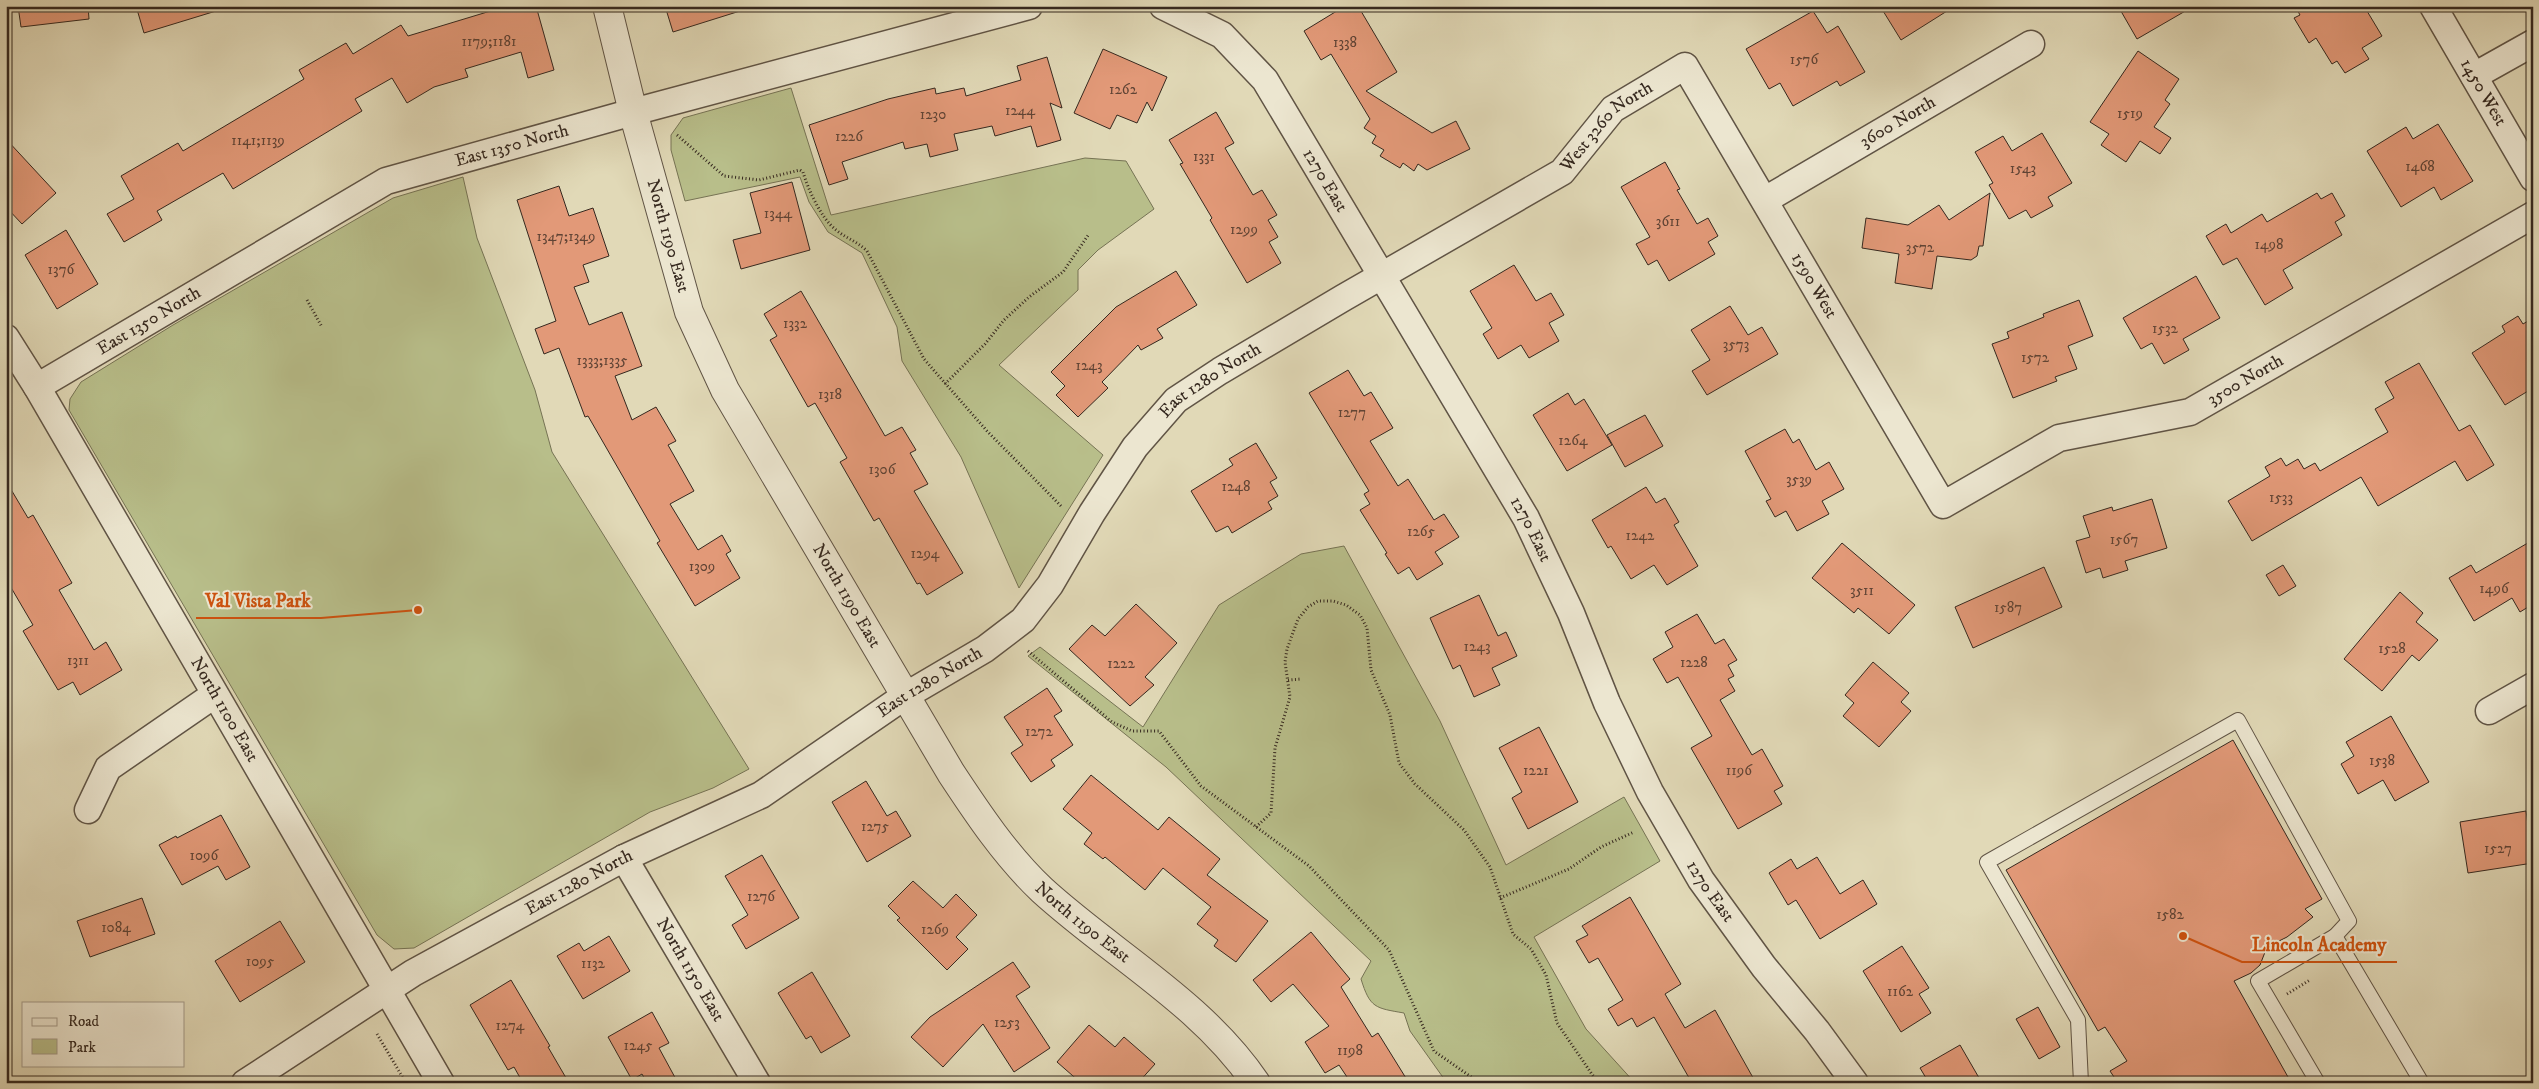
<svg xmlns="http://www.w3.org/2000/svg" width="2539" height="1089" viewBox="0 0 2539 1089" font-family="'IM FELL DW Pica',serif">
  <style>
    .green { fill: #b8be8a; stroke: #767354 }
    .building { fill: #e29978; stroke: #35281f }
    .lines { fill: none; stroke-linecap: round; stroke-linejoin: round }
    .service-casing { stroke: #605445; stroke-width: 16 }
    .minor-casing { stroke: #605445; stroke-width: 29 }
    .tertiary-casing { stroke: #605445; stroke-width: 30 }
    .path { stroke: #35281f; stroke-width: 3; stroke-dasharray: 1 2.5; stroke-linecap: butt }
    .service { stroke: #ece6d0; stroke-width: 14 }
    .minor { stroke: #ece6d0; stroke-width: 26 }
    .tertiary { stroke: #ece6d0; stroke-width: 28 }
    .labels { text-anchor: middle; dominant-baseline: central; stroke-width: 4; stroke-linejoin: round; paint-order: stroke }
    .number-label { font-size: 15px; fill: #604435 }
    .street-label { font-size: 18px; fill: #35281f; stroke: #ece6d0 }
    .leader { fill: none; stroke: #cd520f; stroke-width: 2 }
    .callout-dot { fill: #cd520f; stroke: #ece6d0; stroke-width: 2 }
    .callout-label { font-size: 19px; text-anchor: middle; font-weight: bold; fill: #cd520f; stroke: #ece6d0; stroke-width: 4; stroke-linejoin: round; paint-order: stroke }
  </style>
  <rect width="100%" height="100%" fill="#e1d9b7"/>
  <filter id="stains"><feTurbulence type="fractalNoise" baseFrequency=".004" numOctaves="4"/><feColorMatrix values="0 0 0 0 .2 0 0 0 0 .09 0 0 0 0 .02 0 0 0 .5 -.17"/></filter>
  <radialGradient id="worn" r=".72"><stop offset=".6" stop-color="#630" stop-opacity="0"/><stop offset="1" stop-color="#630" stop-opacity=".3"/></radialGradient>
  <!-- green -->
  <g class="green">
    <polygon points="791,88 831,215 1085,158 1126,161 1154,209 1098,250 1078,270 1078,290 999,365 1103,455 1019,588 961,457 902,361 897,327 862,253 828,232 809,202 800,177 685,201 671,150 671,135 683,118"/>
    <polygon points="463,177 477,238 535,390 552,452 749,769 713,788 650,812 414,948 394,949 377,935 69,410 70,399 81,382 173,325 393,198"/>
    <path d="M1344 546 1440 721 1506 865 1624 797 1660 861 1534 937 1586 1029 1635 1083H1447L1410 1031 1404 1013C1375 1008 1370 1008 1361 979L1371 961 1166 767 1028 656 1040 647 1143 727 1219 605 1301 554Z"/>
  </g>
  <!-- building -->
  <g class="building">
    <polygon points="18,6 88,6 89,19 21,27"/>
    <polygon points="136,6 215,6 216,11 144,33"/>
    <polygon points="507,6 536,6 554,70 528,78 521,52 465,69 468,77 434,87 407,103 392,78 355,99 362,111 233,189 223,173 157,211 162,220 124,242 107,214 134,199 121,176 178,143 183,151 304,79 299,70 346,43 353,54 401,25 408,36"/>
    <polygon points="665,6 739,6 740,11 673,32"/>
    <polygon points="1345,6 1358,6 1397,72 1366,91 1432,133 1456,121 1470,149 1427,170 1418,164 1414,171 1403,163 1400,168 1380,156 1384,150 1372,143 1376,136 1364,128 1370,119 1331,54 1321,60 1304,31"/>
    <polygon points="1880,6 1955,6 1901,40"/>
    <polygon points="2118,6 2194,6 2137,39"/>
    <polygon points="2295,6 2364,6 2382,36 2362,48 2369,59 2345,73 2337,61 2332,64 2316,38 2309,43 2294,18 2300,15"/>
    <polygon points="1813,11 1827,33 1838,26 1865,72 1840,86 1837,81 1793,106 1780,83 1769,89 1746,49"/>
    <polygon points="1103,49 1167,77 1152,111 1147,102 1137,123 1117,115 1110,129 1074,113"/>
    <polygon points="2138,51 2179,79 2165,100 2170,104 2154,127 2171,138 2160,154 2140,141 2126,162 2101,145 2109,134 2090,122"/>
    <polygon points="1047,57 1062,108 1050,103 1061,140 1037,147 1031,126 995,136 992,126 954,134 958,150 930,157 927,144 905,149 903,142 842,162 848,179 829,185 809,125 888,99 935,88 936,94 964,88 966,96 1021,80 1017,66"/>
    <polygon points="1216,112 1234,143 1225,148 1253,195 1262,190 1277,215 1268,220 1278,237 1269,242 1281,263 1247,283 1210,220 1212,218 1180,164 1183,163 1169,140"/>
    <polygon points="2438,124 2473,181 2441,200 2434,187 2401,207 2367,151 2406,127 2413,139"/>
    <polygon points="2042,133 2072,183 2048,197 2053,206 2031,218 2026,210 2009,219 1989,185 1993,183 1975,152 2003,136 2012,151"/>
    <polygon points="6,139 56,193 22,224 6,207"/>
    <polygon points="1665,162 1680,189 1677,190 1697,224 1708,218 1718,236 1708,242 1715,254 1669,281 1657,260 1648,265 1636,244 1650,237 1621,187"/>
    <polygon points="792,182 810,250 741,269 733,240 761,233 750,193"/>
    <polygon points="559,186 569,216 593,208 609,256 583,265 589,282 574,287 589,325 622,312 642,366 615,376 632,420 656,407 676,441 668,445 694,491 670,504 698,550 722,535 731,551 726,554 740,578 695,606 657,543 660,541 588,416 585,417 559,348 544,354 535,329 556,321 517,200"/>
    <polygon points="1990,193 1983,246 1979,246 1977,256 1971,260 1937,256 1932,289 1895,283 1899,254 1862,248 1866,218 1908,225 1939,205 1949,220"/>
    <polygon points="2317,193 2321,199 2332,193 2345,216 2335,222 2342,235 2283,270 2293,288 2265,305 2237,258 2223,265 2206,236 2226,224 2231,233 2262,214 2267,222"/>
    <polygon points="66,230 98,284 57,309 25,255"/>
    <polygon points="1514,265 1536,301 1551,293 1564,315 1549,323 1559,341 1529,358 1521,345 1498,359 1483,334 1492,328 1470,291"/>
    <polygon points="1176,271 1197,305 1157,329 1163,338 1141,350 1138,345 1102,382 1108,388 1078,417 1056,395 1065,386 1051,372 1116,307"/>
    <polygon points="2196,276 2220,318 2183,339 2189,350 2164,364 2152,343 2141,349 2123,318"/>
    <polygon points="801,291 885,436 902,427 916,450 910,453 928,484 914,491 963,573 927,595 920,583 917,584 879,518 874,521 840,462 847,458 815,403 808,407 770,340 777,336 764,314"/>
    <polygon points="2079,300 2093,336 2068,346 2077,369 2055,377 2057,381 2013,398 1992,344 2009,338 2007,332 2044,317 2043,314"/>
    <polygon points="1730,306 1748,335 1762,327 1778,354 1707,395 1692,371 1710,360 1691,330"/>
    <polygon points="2518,316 2523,324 2533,318 2533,388 2505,405 2472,353 2505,332 2502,326"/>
    <polygon points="2419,363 2459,431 2470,425 2494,465 2467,481 2455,461 2378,506 2361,477 2252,541 2228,501 2270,476 2265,467 2281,458 2286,466 2298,459 2304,469 2315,463 2320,471 2388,432 2375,409 2394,398 2385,382"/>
    <polygon points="1348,370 1364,396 1371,392 1393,428 1370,441 1398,486 1408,479 1434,520 1444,514 1459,537 1435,552 1443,564 1417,580 1409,567 1398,574 1385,554 1387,553 1360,510 1370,504 1364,494 1369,491 1309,393"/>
    <polygon points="1568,393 1575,405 1584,399 1612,445 1567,471 1533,415"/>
    <polygon points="1645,415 1663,446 1625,467 1607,435"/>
    <polygon points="1785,429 1793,443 1799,439 1816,470 1829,462 1844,489 1822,501 1829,514 1797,531 1786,511 1775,517 1766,501 1771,499 1745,451"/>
    <polygon points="1256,443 1277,478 1270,482 1278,496 1268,502 1272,509 1232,533 1228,526 1216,532 1191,491 1233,465 1229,459"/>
    <polygon points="6,481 28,518 33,515 72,583 59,590 94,650 106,642 122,670 80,695 73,682 58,690 23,631 33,625 6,579"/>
    <polygon points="1646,487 1656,503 1665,498 1679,522 1674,525 1698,566 1667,585 1654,565 1631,579 1611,546 1608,548 1592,520"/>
    <polygon points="2152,499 2167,548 2125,561 2128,570 2103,578 2100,568 2086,573 2076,541 2090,537 2083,516 2112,507 2113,511"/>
    <polygon points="2533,540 2533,604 2520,612 2512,598 2474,621 2449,578 2471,565 2476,573"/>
    <polygon points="1842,543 1915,605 1889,634 1858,608 1854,613 1812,578"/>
    <polygon points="2283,565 2296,586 2279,596 2266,575"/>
    <polygon points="2044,567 2062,607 1973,648 1955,607"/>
    <polygon points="2400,592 2423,613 2416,622 2438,640 2419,661 2412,655 2382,691 2344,659"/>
    <polygon points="1479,595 1498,636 1506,632 1517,656 1492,668 1500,685 1474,697 1460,665 1453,669 1430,618"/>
    <polygon points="1136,604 1177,643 1145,677 1154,685 1130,706 1069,649 1092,625 1105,636"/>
    <polygon points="1697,614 1715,644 1724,639 1737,660 1728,665 1734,676 1728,679 1735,691 1720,700 1752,755 1762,749 1783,786 1774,791 1782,804 1738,829 1691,748 1712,736 1678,677 1667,683 1653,659 1673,647 1665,632"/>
    <polygon points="1873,662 1909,693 1901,702 1911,711 1879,747 1843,716 1854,703 1845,695"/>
    <polygon points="1047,688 1062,711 1054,716 1073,745 1051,760 1055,766 1031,782 1011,753 1023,745 1004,717"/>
    <polygon points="2391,716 2429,782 2395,801 2383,780 2358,794 2341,764 2354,756 2346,742"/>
    <polygon points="1539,727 1578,802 1528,829 1512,798 1522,792 1499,748"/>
    <polygon points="2233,740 2322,899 2305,909 2313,917 2287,937 2267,947 2260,965 2251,973 2234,981 2288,1077 2277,1083 2118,1083 2110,1071 2127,1061 2105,1027 2098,1031 2006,870"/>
    <polygon points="1091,775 1158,830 1169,817 1220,859 1207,875 1268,921 1236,962 1214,946 1218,940 1197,924 1211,907 1163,868 1145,890 1105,857 1103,859 1084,844 1092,833 1063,809"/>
    <polygon points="866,781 887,816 896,811 911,836 867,862 832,802"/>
    <polygon points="2526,811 2529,832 2533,831 2533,863 2468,873 2460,822"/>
    <polygon points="221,815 250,867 226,880 218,866 182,885 159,845 176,836 177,838"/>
    <polygon points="762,855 799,918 746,949 732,925 748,915 725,876"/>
    <polygon points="1817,857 1840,894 1863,880 1877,904 1820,939 1796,900 1788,905 1769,873 1791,859 1797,869"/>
    <polygon points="913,881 943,908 956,894 977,915 956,937 968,949 947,970 897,920 900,918 888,906"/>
    <polygon points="1630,897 1681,984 1665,994 1685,1028 1715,1010 1756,1083 1692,1083 1654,1017 1637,1027 1632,1018 1618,1026 1608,1009 1623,1000 1598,958 1589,963 1576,941 1588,935 1582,926"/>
    <polygon points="142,898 155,934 90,957 77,921"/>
    <polygon points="280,921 305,962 240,1002 215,961"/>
    <polygon points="1311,932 1350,979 1341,987 1372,1037 1378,1033 1409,1083 1351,1083 1339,1065 1325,1073 1305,1042 1329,1026 1293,984 1271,1002 1253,980"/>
    <polygon points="609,936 630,971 583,999 557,956 579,943 584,951"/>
    <polygon points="1902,946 1929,988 1919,994 1931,1013 1901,1032 1863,971"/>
    <polygon points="1013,962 1030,987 1016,996 1050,1048 1014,1072 983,1024 943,1067 911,1037 930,1017"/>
    <polygon points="812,972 850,1036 821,1053 811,1036 806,1039 778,993"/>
    <polygon points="511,980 550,1046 548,1047 569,1083 523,1083 514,1067 508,1070 470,1005"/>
    <polygon points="2038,1007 2060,1047 2039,1059 2016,1019"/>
    <polygon points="652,1012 669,1043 659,1048 678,1083 647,1083 642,1074 632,1080 608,1037"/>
    <polygon points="1089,1025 1115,1047 1124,1037 1155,1064 1138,1083 1081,1083 1057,1062"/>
    <polygon points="1960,1045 1982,1083 1929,1083 1920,1068"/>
  </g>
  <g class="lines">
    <defs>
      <g id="service">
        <polyline points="2081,1083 2078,1020 1987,862 2238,720 2349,921 2335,936"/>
        <polyline points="2318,1083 2258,981 2335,936 2422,1083"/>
      </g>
      <g id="minor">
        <path id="s1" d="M1163 6 1222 35 1265 80 1526 518 1571 613 1607 703 1650 792 1701 880 1764 967 1817 1031 1855 1083"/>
        <path id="s2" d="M2433 6 2533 178"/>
        <polyline points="2474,76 2533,43"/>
        <path id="s3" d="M1765 200 2031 44"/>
        <path id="s4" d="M6 338 37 387 441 1083"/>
        <path id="s5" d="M37 387 386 181 633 112 1029 6"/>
        <polyline points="2489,711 2533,686"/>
        <polyline points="88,810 108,768 214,695"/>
        <path id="s6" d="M624 858 757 1083"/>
        <path id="s7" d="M245 1083 413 973 624 858 761 795 905 696 985 649 1023 620 1050 585 1092 513 1135 447 1176 400 1220 371 1343 298 1562 172 1613 109 1685 66 1943 505 2059 438 2190 412 2533 215"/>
      </g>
      <g id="tertiary">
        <path id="s8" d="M607 6 633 112 689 312 725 390 951 773C978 814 1006 856 1042 890 1112 954 1202 1003 1256 1083"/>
      </g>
    </defs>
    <!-- service casing -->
    <use href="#service" class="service-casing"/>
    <!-- minor casing -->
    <use href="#minor" class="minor-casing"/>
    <!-- tertiary casing -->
    <use href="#tertiary" class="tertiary-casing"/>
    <!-- path -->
    <g class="path">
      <path d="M677 135 724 176 759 180 800 170 803 172C808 189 821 218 835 229 845 238 857 241 867 251L924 359 987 431 1061 506"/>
      <polyline points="307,300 322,327"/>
      <polyline points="945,384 985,344 1004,320 1029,297 1063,272 1089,234"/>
      <polyline points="1028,651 1112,722 1132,731 1159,731 1201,786 1309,866 1389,950 1434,1051 1480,1083"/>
      <polyline points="1288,680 1301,679"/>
      <polyline points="1256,827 1271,813 1275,748 1290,697 1285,662 1287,649 1298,619 1308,607 1318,601 1333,601 1346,605 1360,615 1367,628 1371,670 1390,715 1399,763 1415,784 1464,830 1490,867 1513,934 1531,949 1546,975 1557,1023 1598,1083"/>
      <polyline points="1500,898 1569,869 1601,847 1634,832"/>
      <polyline points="2287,994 2310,980"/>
      <polyline points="377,1034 406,1083"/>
    </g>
    <!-- service -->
    <use href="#service" class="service"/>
    <!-- minor -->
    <use href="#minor" class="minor"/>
    <!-- tertiary -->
    <use href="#tertiary" class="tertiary"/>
  </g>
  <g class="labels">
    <!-- number labels -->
    <g class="number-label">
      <text x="489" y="41">1179;1181</text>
      <text x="1345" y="42">1338</text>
      <text x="1804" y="59">1576</text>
      <text x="1123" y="89">1262</text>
      <text x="1020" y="110">1244</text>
      <text x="2130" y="113">1519</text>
      <text x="933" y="114">1230</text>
      <text x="849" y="136">1226</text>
      <text x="258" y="140">1141;1139</text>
      <text x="1204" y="156">1331</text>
      <text x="2420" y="166">1468</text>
      <text x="2023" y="168">1543</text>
      <text x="778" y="213">1344</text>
      <text x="1668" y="221">3611</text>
      <text x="1244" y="229">1299</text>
      <text x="566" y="236">1347;1349</text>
      <text x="2269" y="244">1498</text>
      <text x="1920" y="247">3572</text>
      <text x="61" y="269">1376</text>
      <text x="795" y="323">1332</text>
      <text x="2165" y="328">1532</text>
      <text x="1736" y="344">3573</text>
      <text x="2035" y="357">1572</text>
      <text x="602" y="360">1333;1335</text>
      <text x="1089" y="365">1243</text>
      <text x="830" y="394">1318</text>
      <text x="1352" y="412">1277</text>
      <text x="1573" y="440">1264</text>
      <text x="882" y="469">1306</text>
      <text x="1799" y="479">3539</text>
      <text x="1236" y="486">1248</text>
      <text x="2281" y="497">1533</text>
      <text x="1421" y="531">1265</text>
      <text x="1640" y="535">1242</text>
      <text x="2124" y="539">1567</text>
      <text x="925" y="553">1294</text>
      <text x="702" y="566">1309</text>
      <text x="2494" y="588">1496</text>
      <text x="1862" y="590">3511</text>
      <text x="2008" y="607">1587</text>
      <text x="1477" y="646">1243</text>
      <text x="2392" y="648">1528</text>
      <text x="78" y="660">1311</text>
      <text x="1694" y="662">1228</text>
      <text x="1121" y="663">1222</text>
      <text x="1039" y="731">1272</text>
      <text x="2382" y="760">1538</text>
      <text x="1536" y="770">1221</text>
      <text x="1739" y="770">1196</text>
      <text x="875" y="826">1275</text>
      <text x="2498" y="848">1527</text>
      <text x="204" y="855">1096</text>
      <text x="761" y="896">1276</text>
      <text x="2170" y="914">1582</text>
      <text x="116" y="927">1084</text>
      <text x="935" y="929">1269</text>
      <text x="260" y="961">1095</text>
      <text x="593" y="963">1132</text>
      <text x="1900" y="991">1162</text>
      <text x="1007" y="1022">1253</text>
      <text x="510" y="1025">1274</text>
      <text x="638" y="1045">1245</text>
      <text x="1350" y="1050">1198</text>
    </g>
    <!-- street labels -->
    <g class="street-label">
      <text stroke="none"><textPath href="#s2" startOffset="100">1450 West</textPath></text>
      <text stroke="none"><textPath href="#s3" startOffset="154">3600 North</textPath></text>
      <text stroke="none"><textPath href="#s7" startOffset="1689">West 3260 North</textPath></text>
      <text stroke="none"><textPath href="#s5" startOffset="536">East 1350 North</textPath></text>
      <text stroke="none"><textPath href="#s1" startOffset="245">1270 East</textPath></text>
      <text stroke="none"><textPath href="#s8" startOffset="238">North 1190 East</textPath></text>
      <text stroke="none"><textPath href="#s7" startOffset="2044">1590 West</textPath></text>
      <text stroke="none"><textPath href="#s5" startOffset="130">East 1350 North</textPath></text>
      <text stroke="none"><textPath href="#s7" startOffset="2630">3500 North</textPath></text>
      <text stroke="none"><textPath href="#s7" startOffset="1215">East 1280 North</textPath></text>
      <text stroke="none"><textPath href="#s1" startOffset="650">1270 East</textPath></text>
      <text stroke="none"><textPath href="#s8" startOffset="642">North 1190 East</textPath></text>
      <text stroke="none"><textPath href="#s7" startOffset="795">East 1280 North</textPath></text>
      <text stroke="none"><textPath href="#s4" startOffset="431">North 1100 East</textPath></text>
      <text stroke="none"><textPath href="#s7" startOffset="390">East 1280 North</textPath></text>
      <text stroke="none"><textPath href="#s1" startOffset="1055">1270 East</textPath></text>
      <text stroke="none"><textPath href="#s8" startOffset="1048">North 1190 East</textPath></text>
      <text stroke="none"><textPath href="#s6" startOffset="130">North 1150 East</textPath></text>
    </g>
  </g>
  <!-- callouts -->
  <path class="leader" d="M418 610L321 618H196M2183 936L2242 962H2397"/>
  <g class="callout-dot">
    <circle cx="418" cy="610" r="5"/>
    <circle cx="2183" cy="936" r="5"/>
  </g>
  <g class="callout-label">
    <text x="258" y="607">Val Vista Park</text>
    <text x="2319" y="951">Lincoln Academy</text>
  </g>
  <!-- margin -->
  <rect width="2539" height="1089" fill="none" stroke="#e1d9b7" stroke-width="25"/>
  <rect x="8" y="8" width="2524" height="1074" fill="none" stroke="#35281f" stroke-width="2.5"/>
  <rect x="12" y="12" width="2514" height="1064" fill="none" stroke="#35281f"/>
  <!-- legend -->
  <rect x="22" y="1002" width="162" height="65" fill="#ece6d0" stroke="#a39a89"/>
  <rect x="32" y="1018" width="25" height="8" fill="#ece6d0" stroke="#a39a89"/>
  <text x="68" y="1026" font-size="15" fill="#35281f">Road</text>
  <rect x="32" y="1039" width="25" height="15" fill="#b8be8a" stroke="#a39a89"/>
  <text x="68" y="1052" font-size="15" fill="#35281f">Park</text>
  <rect width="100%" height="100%" filter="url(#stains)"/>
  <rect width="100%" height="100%" fill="url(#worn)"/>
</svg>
